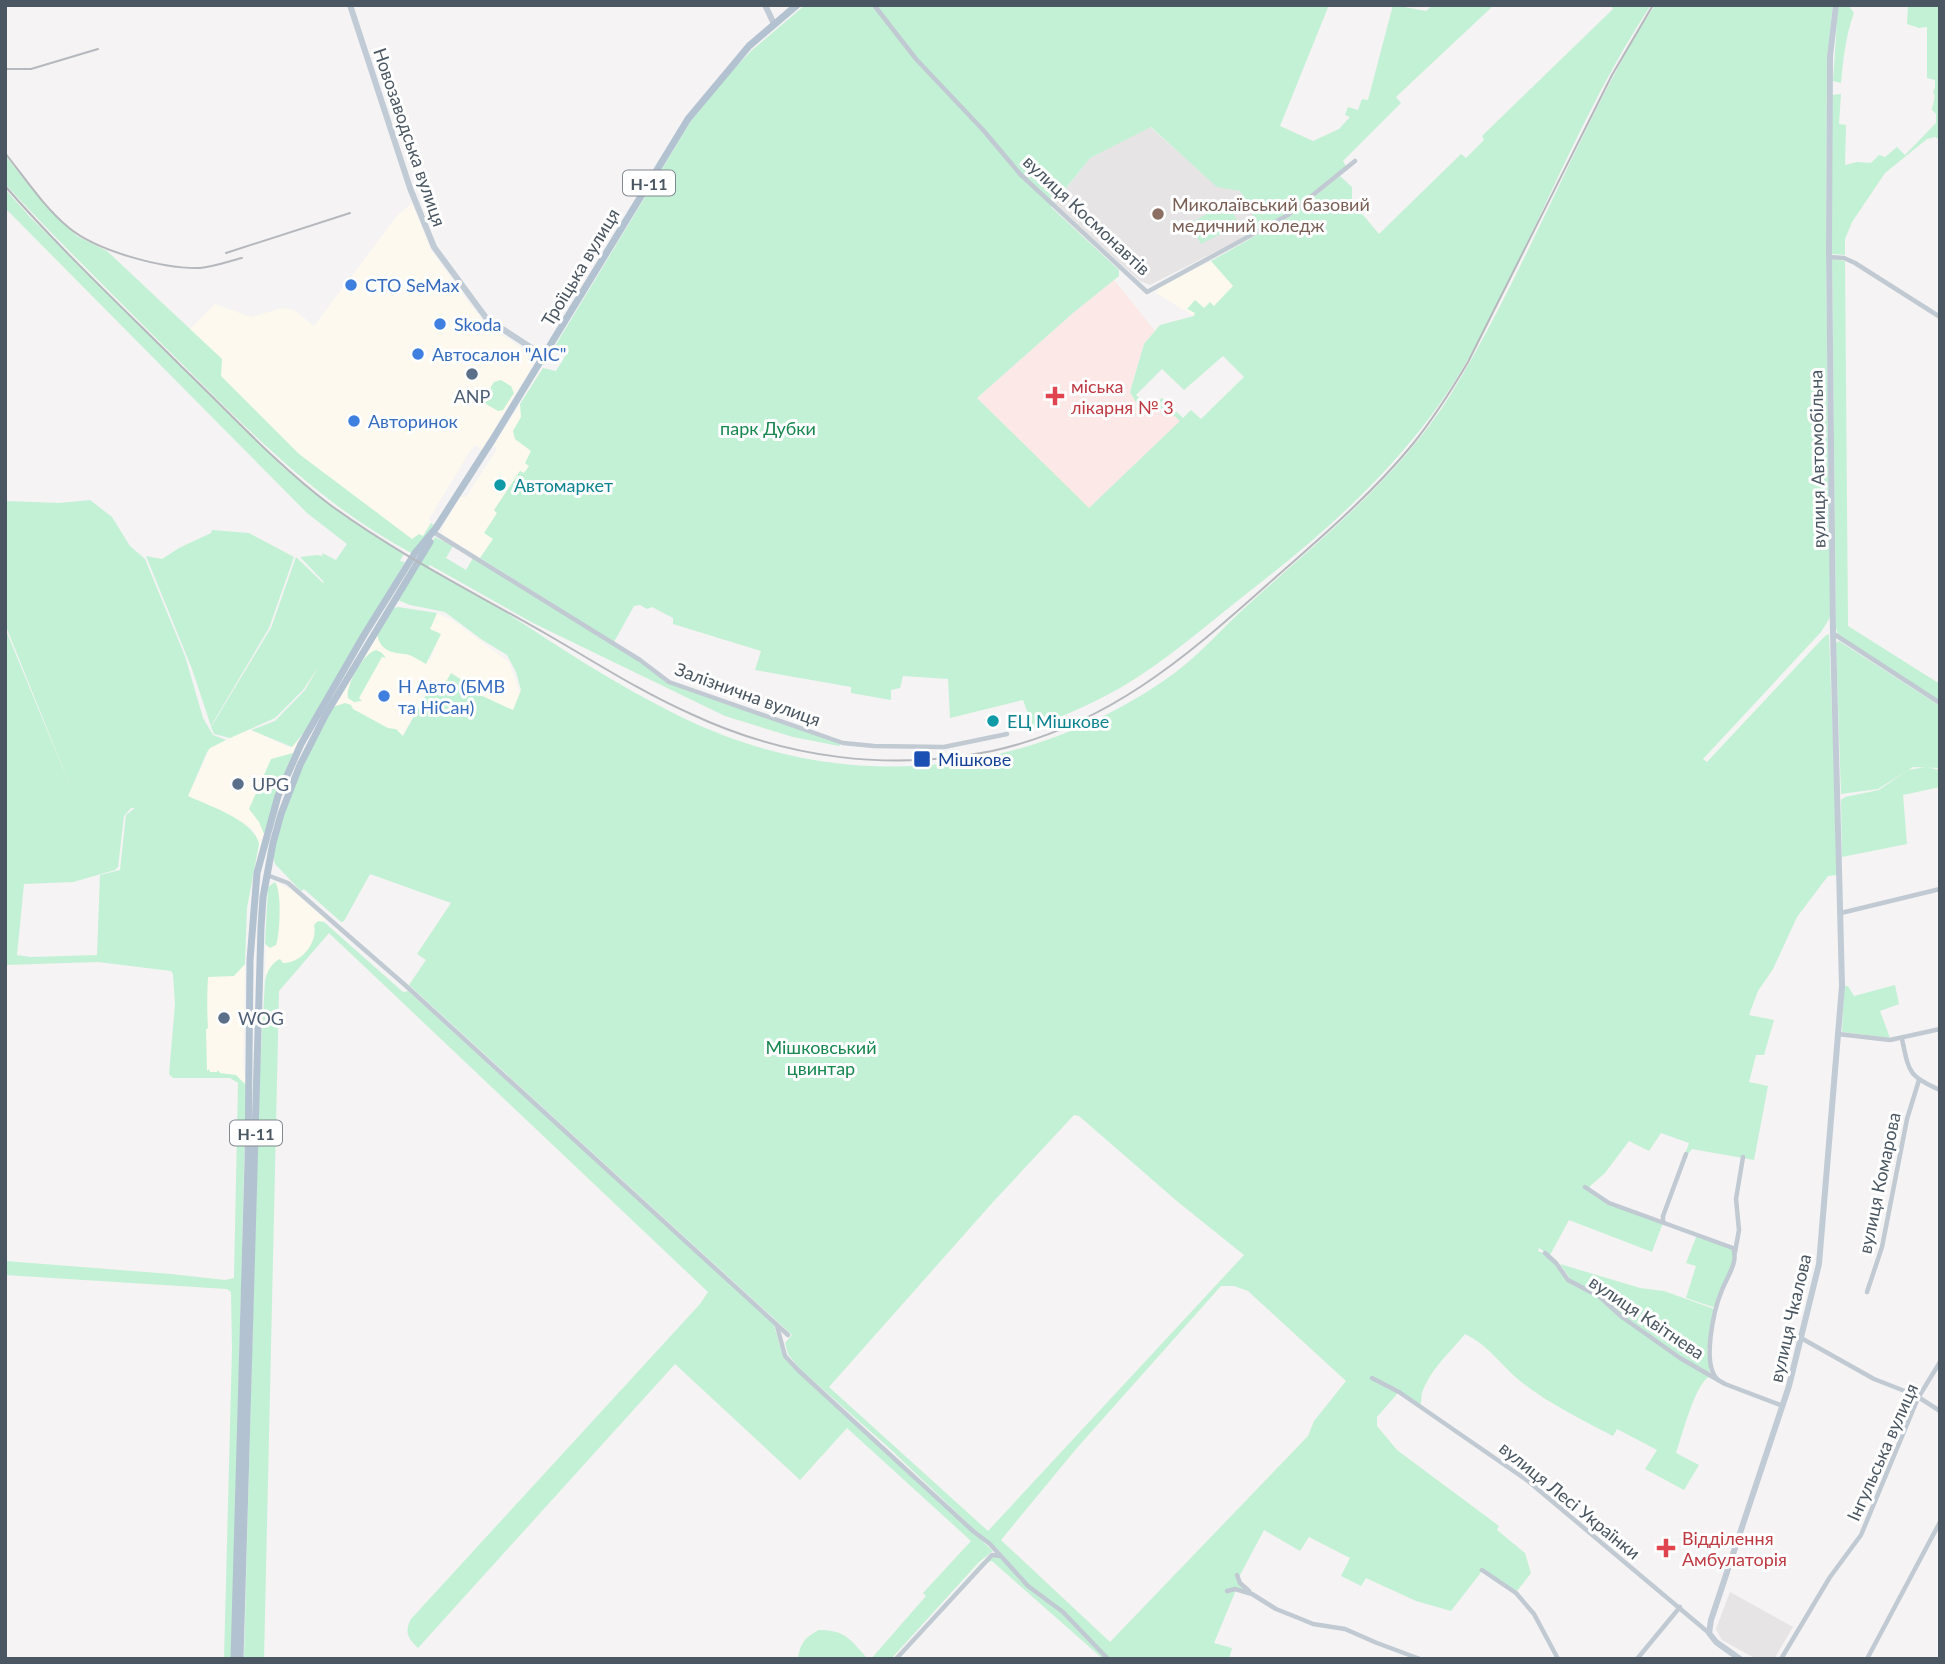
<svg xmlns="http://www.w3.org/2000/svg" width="1945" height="1664" viewBox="0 0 1945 1664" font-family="Lato,sans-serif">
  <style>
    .commercial { fill: #fdf9ef }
    .education { fill: #e6e4e5 }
    .medical { fill: #fce8e6 }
    .green { fill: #c3f1d5; fill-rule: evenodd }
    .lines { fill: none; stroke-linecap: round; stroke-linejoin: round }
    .street { stroke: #c1cad2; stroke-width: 4.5 }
    .secondary { stroke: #c1cbd6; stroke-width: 6 }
    .primary { stroke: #b3c2d1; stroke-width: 7 }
    .rail { stroke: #b5b8bd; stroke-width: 2 }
    .education-dot { fill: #8d6e63; stroke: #fff; stroke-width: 2.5 }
    .shop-dot { fill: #3f7fe0; stroke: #fff; stroke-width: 2.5 }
    .service-dot { fill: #5c6f8a; stroke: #fff; stroke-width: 2.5 }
    .health-dot { fill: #e0444e; stroke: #fff; stroke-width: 2.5 }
    .culture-dot { fill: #0f9aa8; stroke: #fff; stroke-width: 2.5 }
    .transit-dot { fill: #1a4fb4; stroke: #fff; stroke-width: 2.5 }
    .labels { text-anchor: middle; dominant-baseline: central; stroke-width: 6; stroke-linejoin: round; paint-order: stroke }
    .shield { fill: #fff; stroke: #808990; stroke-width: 2 }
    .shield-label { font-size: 16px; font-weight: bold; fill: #4a5661 }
    .street-label { font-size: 18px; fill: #4a5661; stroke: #fff }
    .education-label { font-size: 18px; fill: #785e54; stroke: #fff; text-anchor: start }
    .shop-label { font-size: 18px; fill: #366cbe; stroke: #fff; text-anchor: start }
    .health-label { font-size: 18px; fill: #be3a42; stroke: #fff; text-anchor: start }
    .service-label { font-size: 18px; fill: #4e5e75; stroke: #fff; text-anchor: start }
    .park-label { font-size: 18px; fill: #17864f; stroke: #fff }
    .culture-label { font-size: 18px; fill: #0d838f; stroke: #fff; text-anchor: start }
    .transit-label { font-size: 18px; fill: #164399; stroke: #fff; text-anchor: start }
  </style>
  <rect width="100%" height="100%" fill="#f5f3f3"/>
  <!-- commercial -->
  <g class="commercial">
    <polygon points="412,203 431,250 469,303 485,323 528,352 533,359 533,365 482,450 475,445 470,451 429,519 431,523 423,536 412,539 299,454 221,376 190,329 215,304 251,317 282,308 294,310 314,326 396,217"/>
    <polygon points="1211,261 1234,285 1214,306 1204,308 1196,301 1194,316 1156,293 1158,288"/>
    <polygon points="520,404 522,417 515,439 531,451 525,463 529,466 524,473 520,471 494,511 497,513 493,539 480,558 442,534 441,529 460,497 466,497 497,449 494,445"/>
    <polygon points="437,613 452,620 509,662 520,693 513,711 478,694 470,685 442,689 432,684 402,736 333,707 377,633 430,660 440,635 430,629"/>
    <polygon points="249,729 288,747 292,747 305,731 276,796 256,859 259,844 254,831 244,823 188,797 210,748"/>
    <polygon points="275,882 292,890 327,920 321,922 315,943 303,956 294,964 266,974 265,981 268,887"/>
    <polygon points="245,964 243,1063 246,1085 236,1077 205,1073 204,975 235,974"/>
  </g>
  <!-- education -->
  <g class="education">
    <polygon points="1150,127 1217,186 1240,191 1257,223 1254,232 1150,285 1140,281 1054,204 1090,158"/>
    <polygon points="1730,1592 1793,1627 1774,1659 1756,1659 1722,1640 1716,1629"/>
  </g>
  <!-- medical -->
  <polygon class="medical" points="1114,280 1155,331 1144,344 1130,391 1140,409 1156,407 1168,410 1181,421 1089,509 977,398 1073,313"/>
  <!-- green -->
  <g class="green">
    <path d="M805 5H1329L1280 126 1313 141 1339 129 1350 117 1345 115 1348 107 1358 110 1362 99 1368 100 1393 5 1426 11 1433 5H1494L1396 97 1401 103 1343 161 1346 166 1287 213 1254 232 1257 223 1240 191 1217 187 1151 127 1090 158 1051 207 1119 270V276L1073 313 977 398 1089 508 1180 421C1167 408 1158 406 1140 409L1130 392 1144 344 1160 325 1194 316 1195 313 1187 309 1195 300 1204 308 1210 302 1214 306 1233 286 1211 261 1289 217 1340 176 1352 187V202L1357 205 1358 209 1379 234 1461 154 1466 158 1484 140 1482 136 1613 9 1610 5H1651C1577 117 1533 245 1467 361 1414 453 1337 523 1255 587 1211 621 1168 660 1120 688 1092 704 1063 716 1033 728L1023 700 950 718 948 679 903 676 900 688 891 690V700L851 693V687L755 670 761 651 673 624V618L652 607 647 609 640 605 634 606 614 642 480 558 493 539 484 533 497 513 494 510 520 471 524 473 529 466 525 463 531 451 515 439 513 431 521 417 520 404 543 368 556 371 569 350 565 348 561 355 556 353 555 346 691 121 731 72 751 51ZM1223 356 1244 377 1201 419 1191 410 1183 418 1162 398 1154 404 1147 405 1136 395 1162 369 1184 390Z"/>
    <path d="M1655 5H1833L1827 57 1826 264 1831 616 1821 632 1703 759 1707 762 1825 636 1829 634 1838 875 1828 876 1797 917 1773 969 1758 991 1749 1015 1774 1020 1764 1055H1756L1749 1082 1768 1086 1754 1160 1692 1149 1688 1154H1685L1689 1143 1661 1133 1649 1151 1629 1141 1605 1173 1590 1186V1192L1609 1204 1663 1223 1652 1252 1569 1220 1550 1255 1539 1248 1538 1251C1553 1256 1556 1270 1567 1280 1574 1287 1584 1290 1593 1294L1709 1377C1695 1384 1682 1436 1676 1453L1699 1465 1684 1490 1645 1469 1657 1450 1617 1429 1613 1436C1584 1421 1544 1401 1519 1380 1500 1364 1488 1345 1465 1334 1451 1351 1431 1369 1423 1390 1420 1397 1423 1401 1419 1407L1398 1393 1377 1417V1426L1397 1450 1499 1526 1497 1530 1525 1553 1531 1573 1517 1591 1494 1581 1482 1571 1451 1611 1416 1601 1366 1578 1361 1586 1341 1576 1350 1558 1309 1537 1300 1551 1264 1530 1239 1577 1240 1582 1253 1593 1236 1590 1214 1643 1232 1648 1229 1659H1110L1064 1611 1028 1585 997 1548 975 1530 888 1447 799 1368 788 1354 785 1343 792 1335 409 985 426 960 417 954 451 903 370 874 344 921 341 922 304 889 301 891 275 864C265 834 317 736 333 707L345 703 351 705 353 709 388 728 396 729 403 736 432 684 442 689 451 673 470 685 478 694 513 710 521 690 516 672 507 655 481 639 445 612 410 605 398 600V597L435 537 453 546 446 558 466 570 473 558 639 661 665 681 841 744 839 746 793 737 725 716 533 623 430 565 428 567C453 584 481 597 507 613 573 656 641 701 715 732 869 794 1037 771 1172 675 1201 654 1224 626 1251 602 1322 538 1400 476 1451 394 1503 309 1543 217 1587 128 1608 86 1629 44 1655 5ZM1074 1115 1079 1116 1178 1202 1244 1255 988 1531 829 1387 993 1202ZM1221 1286H1234L1248 1291 1346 1381 1314 1421 1308 1436 1110 1642 1001 1540 1076 1449Z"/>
    <path d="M1841 5 1849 6 1854 13C1846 34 1843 60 1841 83L1833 81 1838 7Z"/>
    <path d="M1908 5H1940V140L1935 137 1927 139 1885 173 1852 222 1845 239V255L1832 254V95L1841 94 1839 124 1846 125 1845 165 1857 162 1871 163 1879 155 1885 157 1897 147 1905 155 1936 123V114L1932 110C1932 104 1937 97 1933 92L1935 88V80L1927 78V27L1919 28 1907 24Z"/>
    <path d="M5 155 34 192 65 225 77 236 107 251 222 359 221 376 299 454 412 539 419 534 423 536 431 523 434 525 413 554C321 505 253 435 180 362 121 303 62 245 5 184Z"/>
    <polygon points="5,189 31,218 285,469 343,515 404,554 400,561 405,562 305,731 292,747 251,730 275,721 305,690 319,666 303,690 275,718 230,738 214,734 211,727 271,628 296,557 323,583 324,582 300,557 317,555 323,556 322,553 336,560 347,544 307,513 16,219 5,208"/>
    <polygon points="1228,203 1239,224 1201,244 1190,223"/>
    <polygon points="1832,259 1845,261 1848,626 1940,684 1940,701 1847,640 1838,634 1836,628"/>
    <polygon points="501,380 511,386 514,393 503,410 498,411 486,404 484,398 494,382"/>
    <path d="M90 500 112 517 130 546 145 559 185 656 203 718 213 735 226 740 210 748 207 752 188 796C209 806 254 820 259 844L247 908 245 964 234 976 208 977C207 996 207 1011 208 1028L206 1029 207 1071 209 1069 210 1072H217L218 1070 220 1073 236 1075 246 1085 232 1659H224L232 1349 231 1292 227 1289 5 1275V1261L171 1274 225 1280 234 1278 238 1083 230 1078H173L169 1074 175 1004 173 974 171 971 98 962 5 965V628L73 793 5 624V501L59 503ZM131 808H135L126 815 120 870 100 875 97 955 31 957 17 955 24 884 73 882 115 870 118 867 124 816Z"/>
    <polygon points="212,530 249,533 294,557 269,628 211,726 192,669 146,556 162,559 179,548 211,533"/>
    <path d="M398 607 437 613 430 629 441 634 426 664C420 661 412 655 405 654 391 653 379 650 377 633L394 608Z"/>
    <polygon points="1839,641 1940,706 1940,768 1913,767 1878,789 1841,794 1836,643"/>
    <path d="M376 650 382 653 386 658 382 657 359 698 362 701 354 702 348 698C345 686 364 652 376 650Z"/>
    <polygon points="293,753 276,796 264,834 259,822 249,809 271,759"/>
    <polygon points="1926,767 1940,770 1940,787 1903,795 1907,844 1842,857 1841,800 1845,797 1879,790 1908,770"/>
    <path d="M275 882C282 891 280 934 276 945L270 948 265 944 268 887Z"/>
    <path d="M318 921 324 922 403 992 408 991 729 1282 774 1325 783 1357 993 1551 979 1562 891 1659H871L926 1596 923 1593 971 1541 847 1428 800 1480 675 1364 418 1648C408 1638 404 1632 411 1619L700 1304 708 1292 329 933 279 991 264 1659H244L259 1086 265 981C267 970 273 962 280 959L283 963C302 963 318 942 314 925Z"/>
    <polygon points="1895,985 1899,1004 1880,1011 1890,1038 1842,1032 1844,986 1848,986 1854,996"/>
    <path d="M1697 1235 1732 1249C1738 1266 1722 1292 1716 1308L1686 1298 1696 1266 1686 1263Z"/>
    <polygon points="1560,1264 1640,1288 1664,1291 1714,1309 1707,1351 1710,1374 1681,1357 1622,1316 1607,1302 1574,1284"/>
    <polygon points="996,1556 1001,1559 1026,1586 1062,1613 1107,1659 1103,1659 992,1561 986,1563 911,1641 982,1562"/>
    <path d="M819 1630C847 1630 851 1641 868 1659H798C800 1644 805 1637 819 1630Z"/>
  </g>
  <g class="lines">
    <!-- street -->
    <g class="street">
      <polyline points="874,5 916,59 984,131 1020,174 1147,292 1288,215 1355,161"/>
      <polyline points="1829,257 1844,258 1855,263 1940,317"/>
      <polyline points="435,533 640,660 669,682 843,743 874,746 944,747 1007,734"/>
      <polyline points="1834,634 1940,703"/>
      <polyline points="267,875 288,883 405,985 788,1335"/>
      <polyline points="1841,913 1940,889"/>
      <polyline points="1838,1034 1890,1040 1940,1029"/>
      <path d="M1902 1039C1909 1072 1908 1076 1940 1090"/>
      <path d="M1585 1187 1609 1203 1733 1248C1739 1261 1727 1277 1722 1290 1714 1309 1701 1365 1718 1380"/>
      <polyline points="1663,1222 1663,1216 1686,1154"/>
      <polyline points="1735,1252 1739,1230 1736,1199 1743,1157"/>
      <polyline points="1545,1253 1556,1263 1568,1280 1600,1297 1622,1317 1680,1358 1725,1384 1783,1406"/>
      <polyline points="1867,1292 1882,1247 1907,1119 1919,1080"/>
      <polyline points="777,1326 785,1356 798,1370 973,1531 990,1544 1028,1586 1063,1612 1108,1659"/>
      <polyline points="1801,1338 1874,1379 1915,1395 1940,1411"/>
      <polyline points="1372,1378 1399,1392 1528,1481 1709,1633"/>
      <polyline points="1482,1570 1516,1593 1534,1614 1558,1659"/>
      <polyline points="1237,1575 1240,1583 1249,1591"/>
      <polyline points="1227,1591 1235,1589 1252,1594 1276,1609 1301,1619 1313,1624 1345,1629 1377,1643 1420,1659"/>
      <polyline points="896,1659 992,1555 1000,1556"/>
      <polyline points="1637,1659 1680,1607"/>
      <polyline points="1781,1659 1830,1577 1861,1535 1918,1398 1940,1362"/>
      <polyline points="1867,1659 1940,1522"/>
    </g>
    <!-- secondary -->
    <g class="secondary">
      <polyline points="350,5 410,188 434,247 487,319 544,356"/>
      <polyline points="765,5 774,24"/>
      <polyline points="1740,1659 1716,1642 1709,1633 1711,1620 1789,1386 1819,1264 1842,986 1833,634 1829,250 1830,56 1836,5"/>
    </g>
    <!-- primary -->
    <g class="primary">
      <polyline points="234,1659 248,1161 250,960 257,873 278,796 301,744 364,635 415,553 436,528 493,439 688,119 749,46 797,5"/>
      <polyline points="240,1659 261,927 263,897 273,843 281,814 300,765 326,714 430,542"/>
    </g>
    <!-- rail -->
    <g class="rail">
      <polyline points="5,69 31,69 98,49"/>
      <path d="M5 153C25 178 44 207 68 227 96 251 163 269 200 268 214 267 229 261 242 258"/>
      <path d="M5 186C61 250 123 308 183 368 231 414 276 464 329 504 397 554 475 593 548 635 595 662 641 692 691 714 785 758 890 772 992 751 1106 726 1184 659 1268 584 1318 540 1370 496 1412 445 1433 419 1451 391 1468 362L1612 75 1653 5"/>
      <polyline points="226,253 350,213"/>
    </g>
  </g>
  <!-- markers -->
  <circle class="education-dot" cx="1158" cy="214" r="7"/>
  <g class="shop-dot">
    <circle cx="351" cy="285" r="7"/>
    <circle cx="440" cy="324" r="7"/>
    <circle cx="418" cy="354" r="7"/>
    <circle cx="354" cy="421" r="7"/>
    <circle cx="384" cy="696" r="7"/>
  </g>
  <g class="service-dot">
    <circle cx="472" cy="374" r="7"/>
    <circle cx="238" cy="784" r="7"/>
    <circle cx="224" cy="1018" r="7"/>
  </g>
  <g class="health-dot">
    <path d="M1051.5 385.5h7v7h7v7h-7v7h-7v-7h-7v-7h7z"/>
    <path d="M1662.5 1537.5h7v7h7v7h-7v7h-7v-7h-7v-7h7z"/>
  </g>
  <g class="culture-dot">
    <circle cx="500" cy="485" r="7"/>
    <circle cx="993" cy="721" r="7"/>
  </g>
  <rect class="transit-dot" x="913" y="750" width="18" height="18" rx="3.5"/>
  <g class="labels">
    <!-- shield labels -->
    <g class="shield">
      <rect x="623" y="170.5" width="52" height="25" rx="5"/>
      <rect x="230" y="1120.5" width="52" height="25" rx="5"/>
    </g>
    <g class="shield-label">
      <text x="649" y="183">Н-11</text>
      <text x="256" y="1133">Н-11</text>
    </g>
    <!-- street labels -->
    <g class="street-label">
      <text transform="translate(410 137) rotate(71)">Новозаводська вулиця</text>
      <text transform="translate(1087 215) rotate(43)">вулиця Космонавтів</text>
      <text transform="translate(580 267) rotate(-59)">Троїцька вулиця</text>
      <text transform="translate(1817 459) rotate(-91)">вулиця Автомобільна</text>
      <text transform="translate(748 694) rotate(20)">Залізнична вулиця</text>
      <text transform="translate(1879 1183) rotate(-78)">вулиця Комарова</text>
      <text transform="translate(1647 1317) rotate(34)">вулиця Квітнева</text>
      <text transform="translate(1790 1318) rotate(-77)">вулиця Чкалова</text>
      <text transform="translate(1882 1452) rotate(-66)">Інгульська вулиця</text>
      <text transform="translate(1570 1500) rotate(39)">вулиця Лесі Українки</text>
    </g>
    <!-- education labels -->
    <g class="education-label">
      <text x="1172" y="204">Миколаївський базовий<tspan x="1172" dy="21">медичний коледж</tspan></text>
    </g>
    <!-- shop labels -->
    <g class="shop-label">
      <text x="365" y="285">СТО SeMax</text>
      <text x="454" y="324">Skoda</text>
      <text x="432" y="354">Автосалон "АІС"</text>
      <text x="368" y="421">Авторинок</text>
      <text x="398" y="686">Н Авто (БМВ<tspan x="398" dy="21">та НіСан)</tspan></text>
    </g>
    <!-- health labels -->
    <g class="health-label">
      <text x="1071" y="386">міська<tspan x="1071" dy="21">лікарня № 3</tspan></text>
      <text x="1682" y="1538">Відділення<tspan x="1682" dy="21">Амбулаторія</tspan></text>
    </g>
    <!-- service labels -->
    <g class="service-label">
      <text x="472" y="396" text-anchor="middle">ANP</text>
      <text x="252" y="784">UPG</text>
      <text x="238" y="1018">WOG</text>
    </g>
    <!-- park labels -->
    <g class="park-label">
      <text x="768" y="428">парк Дубки</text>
      <text x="821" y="1047">Мішковський<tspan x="821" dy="21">цвинтар</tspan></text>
    </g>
    <!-- culture labels -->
    <g class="culture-label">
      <text x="514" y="485">Автомаркет</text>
      <text x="1007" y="721">ЕЦ Мішкове</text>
    </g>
    <!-- transit labels -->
    <g class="transit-label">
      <text x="938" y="759">Мішкове</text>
    </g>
  </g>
  <!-- border -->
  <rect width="1945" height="1664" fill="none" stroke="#4a5661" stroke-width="14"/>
</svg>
